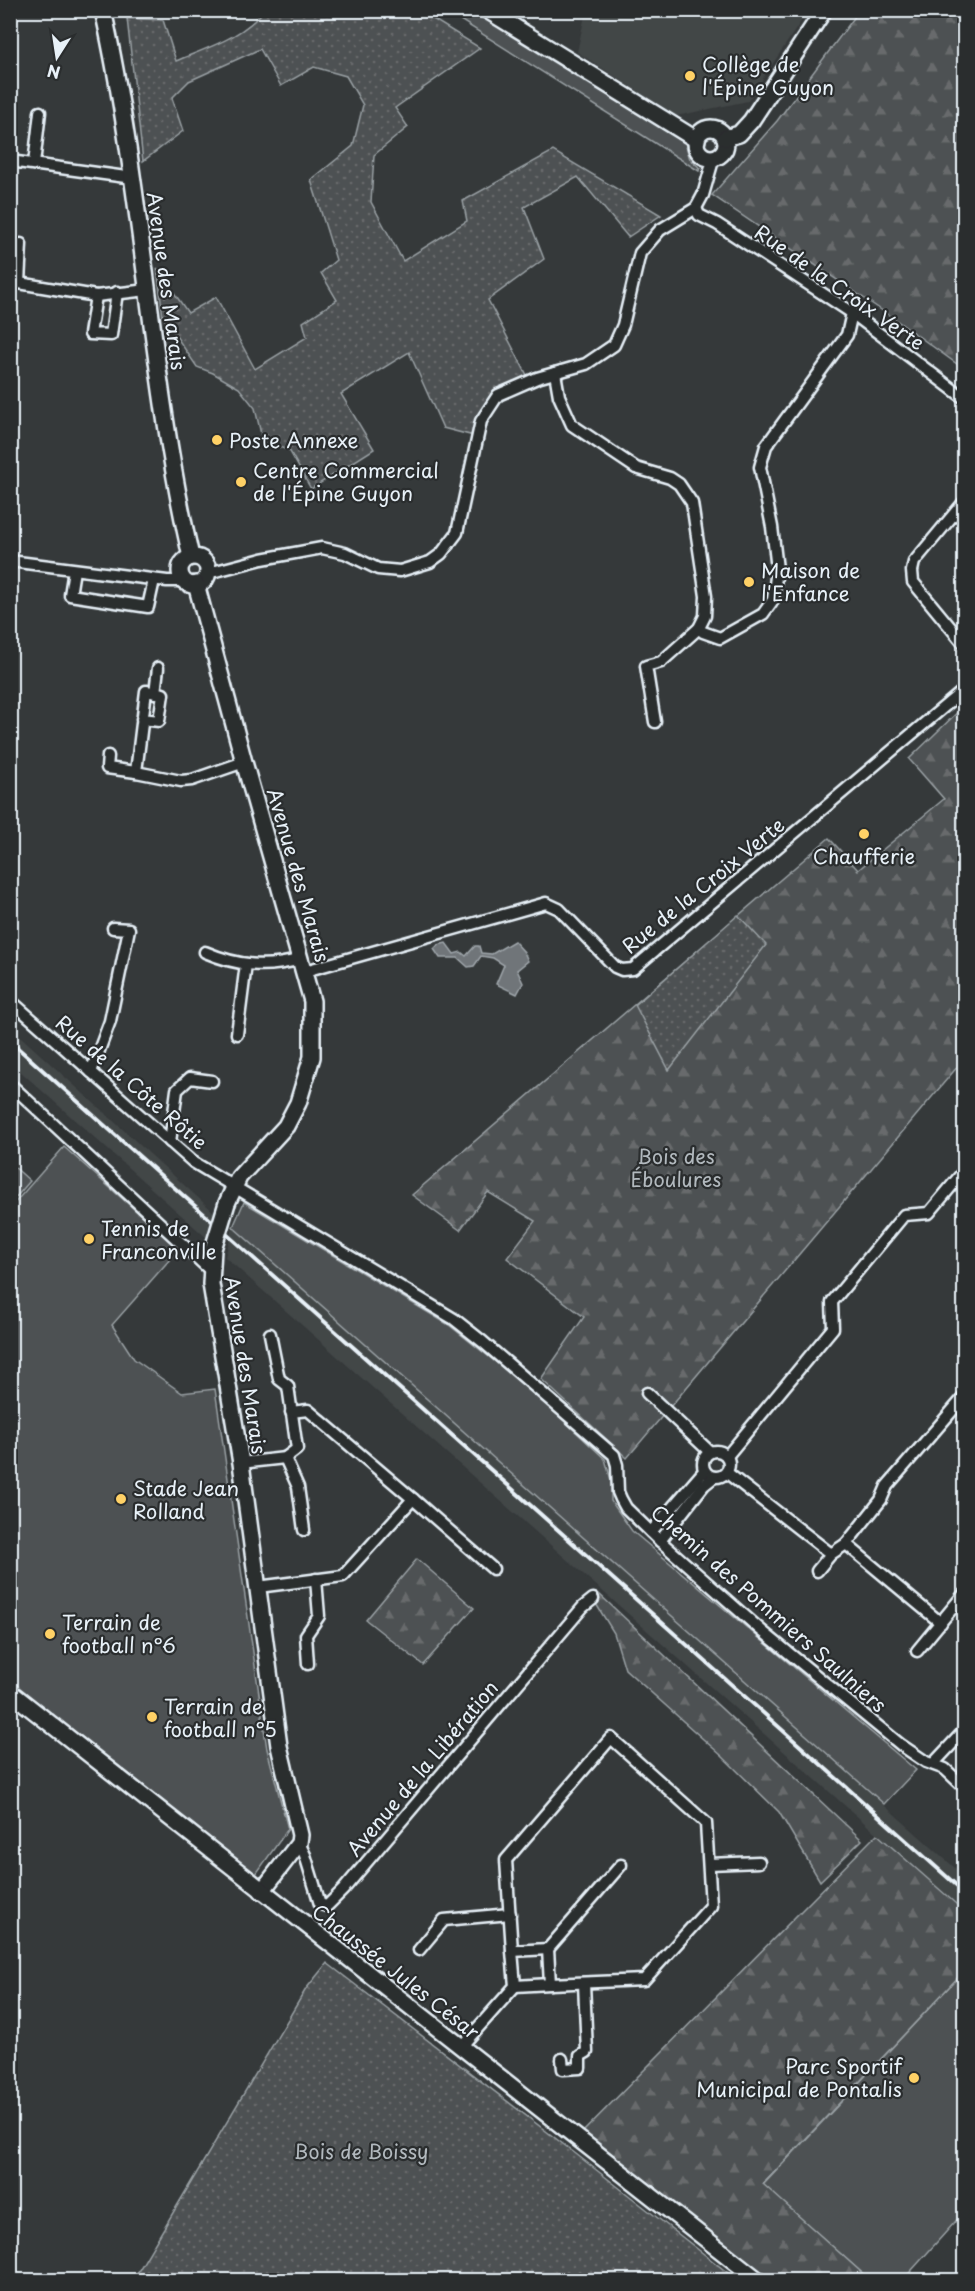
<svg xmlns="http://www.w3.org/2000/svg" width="975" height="2291" viewBox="0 0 975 2291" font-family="'Playpen Sans',sans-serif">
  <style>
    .built { fill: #424647 }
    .grass { fill: #4d5152; stroke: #9aa1a5; stroke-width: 1.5 }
    .forest { fill: url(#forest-firs); stroke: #9aa1a5; stroke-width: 1.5 }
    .park { fill: url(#park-dots); stroke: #9aa1a5; stroke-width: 1.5 }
    .water { fill: #707579; stroke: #a0a7ac; stroke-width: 1.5 }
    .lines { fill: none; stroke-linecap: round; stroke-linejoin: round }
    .street-casing { stroke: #e8f1f8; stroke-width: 15 }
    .secondary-casing { stroke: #e8f1f8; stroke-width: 20 }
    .street { stroke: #2a2d2e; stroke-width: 10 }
    .secondary { stroke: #2a2d2e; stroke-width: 15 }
    .rail { stroke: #e8f1f8; stroke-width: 4 }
    .secondary-bridge-casing { stroke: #e8f1f8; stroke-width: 20; stroke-linecap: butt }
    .secondary-bridge { stroke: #2a2d2e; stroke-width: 15 }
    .poi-dot { fill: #ffd166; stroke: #2a2d2e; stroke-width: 2 }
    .labels { text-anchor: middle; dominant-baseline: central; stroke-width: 4.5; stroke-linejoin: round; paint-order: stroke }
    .poi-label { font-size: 20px; fill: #e8f1f8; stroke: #2a2d2e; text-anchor: start }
    .street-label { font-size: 20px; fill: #e8f1f8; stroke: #2a2d2e }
    .park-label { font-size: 20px; fill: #b2b9be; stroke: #2a2d2e }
  </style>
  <defs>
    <pattern id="forest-firs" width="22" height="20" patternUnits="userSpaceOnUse" patternTransform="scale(1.5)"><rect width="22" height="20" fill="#4d5152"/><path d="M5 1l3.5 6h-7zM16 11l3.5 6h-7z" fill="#676a6c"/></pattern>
    <pattern id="park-dots" width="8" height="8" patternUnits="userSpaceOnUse" patternTransform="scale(1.5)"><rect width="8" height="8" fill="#4d5152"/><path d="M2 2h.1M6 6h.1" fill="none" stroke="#676a6c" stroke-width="1.8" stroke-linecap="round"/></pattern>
  </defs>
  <rect width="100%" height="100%" fill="#35393a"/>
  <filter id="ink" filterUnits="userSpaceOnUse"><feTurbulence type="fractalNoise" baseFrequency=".0167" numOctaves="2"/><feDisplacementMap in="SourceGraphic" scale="12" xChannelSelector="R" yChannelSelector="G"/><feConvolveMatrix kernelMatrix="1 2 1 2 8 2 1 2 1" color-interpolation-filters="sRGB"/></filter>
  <g filter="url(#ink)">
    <!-- built -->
    <g class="built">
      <polygon points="586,11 586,10 808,11 748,101 676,116 577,52"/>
      <polygon points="10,1027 216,1214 209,1240 11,1063"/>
      <polygon points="233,1227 964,1876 964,1911 225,1257"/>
    </g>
    <!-- grass -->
    <g class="grass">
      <polygon points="446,11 475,11 685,143 690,159 700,168 699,171"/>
      <polygon points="64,1147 179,1249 112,1325 134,1359 182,1393 215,1389 267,1749 288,1829 256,1874 11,1681 11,1207"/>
      <polygon points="11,1164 30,1181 11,1203"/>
      <polygon points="244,1202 449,1325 532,1391 605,1459 611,1480 611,1501 632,1531 916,1770 884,1804 233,1227"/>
      <polygon points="964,1971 964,2212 903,2280 870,2280 763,2185"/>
    </g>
    <!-- forest -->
    <g class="forest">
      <polygon points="859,11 964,11 964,369 896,320 712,195 777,121"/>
      <polygon points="964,706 964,1059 627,1458 541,1379 584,1317 507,1258 535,1221 488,1192 460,1230 412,1195 829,838 858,870 944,799 909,759"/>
      <polygon points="417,1559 474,1608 423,1665 366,1620"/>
      <polygon points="598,1593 862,1840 820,1881 779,1812 722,1756 625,1669 614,1633 593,1599"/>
      <polygon points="877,1834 964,1911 964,1971 763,2184 870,2280 769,2280 580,2135"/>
    </g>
    <!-- park -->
    <g class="park">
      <path d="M264 10 420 11 480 48 395 108 408 127 374 155 371 202 403 261 467 221 463 201 553 151 661 215 628 237 578 177 524 207 544 259 488 300 530 381 498 395 478 437 443 428 409 352 341 394 374 449 311 489 289 450 263 443 255 408 239 388 213 373 197 367 163 317 157 268 188 313 216 297 255 369 307 337 303 322 337 300 321 273 336 260 311 180 353 146 363 105 346 76 314 67 281 86 260 49 189 81 172 98 183 131 143 161 127 18 163 20 176 61C206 48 244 37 264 10Z"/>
      <polygon points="738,915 766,945 669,1070 635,1005"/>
      <polygon points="327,1963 576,2154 737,2280 133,2280 306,1989"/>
    </g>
    <!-- water -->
    <polygon class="water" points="514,941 524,952 528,961 517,970 523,983 517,994 496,984 504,965 493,958 481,956 474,966 468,967 458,958 440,958 434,949 438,945 446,943 454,954 461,952 466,956 475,946 479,946 481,953 492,954"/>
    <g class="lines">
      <defs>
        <g id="street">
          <polyline points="10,161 133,178"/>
          <polyline points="34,164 40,112"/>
          <polyline points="696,208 699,215 717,224 852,313 964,398"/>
          <polyline points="21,244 19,283 96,296 147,290"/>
          <polyline points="96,296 90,334 111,335 117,292"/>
          <polyline points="555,373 559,396 572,425 636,468 670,478 679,484 692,503 706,596 705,616 699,628 661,662 646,666 655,722"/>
          <polyline points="964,502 914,562 912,571 913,582 964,644"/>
          <polyline points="10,561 167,581 177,581 182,578"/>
          <polyline points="74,570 70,595 148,607 154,580"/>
          <polyline points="207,571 216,571 262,559 322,548 345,553 378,569 400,571 430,562 441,554 457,533 481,421 498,395 537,378 586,364 614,345 623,325 640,253 660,230 696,208 703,195 714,157"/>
          <polyline points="699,628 703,632 720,638 763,614 773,600 777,569 772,527 760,467 766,446 847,335 852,313"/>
          <polyline points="155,693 158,668"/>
          <polyline points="142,719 159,721 163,694 146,691 136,772 181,781 192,780 244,762"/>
          <polyline points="108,756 107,768 136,772"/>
          <path d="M205 952C238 966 266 969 301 959"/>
          <polyline points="305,971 546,903 559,909 615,967 622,970 633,969 964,690"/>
          <polyline points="10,1000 193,1162 454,1319 483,1342 614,1455 617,1465 618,1492 621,1499 626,1508 660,1541 762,1631 901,1745 926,1762 945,1769 964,1787"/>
          <polyline points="237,1034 246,964"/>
          <polyline points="91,1072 110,1021 129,929 113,928"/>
          <polyline points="10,1084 210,1270"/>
          <polyline points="170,1142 177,1090 190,1078 212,1081"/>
          <polyline points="270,1334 279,1379 288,1386 297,1449 285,1458 298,1487 304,1530"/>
          <polyline points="647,1393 710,1452"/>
          <circle cx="716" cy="1464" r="13"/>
          <polyline points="727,1456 833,1328 832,1302 904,1215 929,1213 964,1171"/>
          <polyline points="241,1463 285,1458"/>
          <polyline points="726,1472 831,1554"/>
          <polyline points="413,1499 493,1569"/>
          <polyline points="651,1532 704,1471"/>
          <polyline points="660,1541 704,1485 714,1477"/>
          <polyline points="846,1544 881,1500 887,1486 964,1397"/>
          <polyline points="817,1571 831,1554 846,1544 941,1623"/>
          <polyline points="258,1587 343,1576 413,1499 308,1410 291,1412"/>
          <polyline points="917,1651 964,1594"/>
          <polyline points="308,1664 306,1635 319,1616 316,1579"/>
          <polyline points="934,1763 964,1731"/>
          <polyline points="299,1843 305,1855 320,1904 327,1906 343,1890 583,1607 593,1599"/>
          <polyline points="709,1864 759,1862"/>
          <polyline points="419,1950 444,1920 510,1914"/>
          <polyline points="512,1951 506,1860 611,1738 706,1823 711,1906 644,1980 550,1984"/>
          <polyline points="515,1986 550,1984 548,1949"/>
          <polyline points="460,2048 515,1986 512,1951 548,1949 621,1865"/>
          <polyline points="562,2059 563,2069 580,2068 580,2056 587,2052 584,1983"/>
        </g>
        <g id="secondary">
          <path d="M103 10C143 191 150 377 191 557"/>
          <polyline points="487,10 697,140"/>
          <circle cx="711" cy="143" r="15"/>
          <polyline points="725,138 739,134 751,121 824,10"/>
          <circle cx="194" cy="571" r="14"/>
          <polyline points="196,584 244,762 312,1001 312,1057 298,1103 286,1126 239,1177 227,1203"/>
          <polyline points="213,1249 211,1284 241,1463 279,1746 300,1835 299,1843 262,1891"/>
          <polyline points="10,1692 758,2280"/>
        </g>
      </defs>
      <!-- street casing -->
      <use href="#street" class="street-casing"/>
      <!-- secondary casing -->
      <use href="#secondary" class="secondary-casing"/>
      <!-- street -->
      <use href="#street" class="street"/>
      <!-- secondary -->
      <use href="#secondary" class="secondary"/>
      <!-- rail -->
      <polyline class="rail" points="10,1041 964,1892"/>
      <defs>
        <polyline id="secondary-bridge" points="213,1249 227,1203"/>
      </defs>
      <!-- secondary-bridge casing -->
      <use href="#secondary-bridge" class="secondary-bridge-casing"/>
      <!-- secondary-bridge -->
      <use href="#secondary-bridge" class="secondary-bridge"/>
    </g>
  </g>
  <!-- markers -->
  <g class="poi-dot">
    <circle cx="690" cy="76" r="6"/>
    <circle cx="217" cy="440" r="6"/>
    <circle cx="241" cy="482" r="6"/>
    <circle cx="749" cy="582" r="6"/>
    <circle cx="864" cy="834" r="6"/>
    <circle cx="89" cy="1239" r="6"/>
    <circle cx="121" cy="1499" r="6"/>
    <circle cx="50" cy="1634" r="6"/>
    <circle cx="152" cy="1717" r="6"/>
    <circle cx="914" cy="2078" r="6"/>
  </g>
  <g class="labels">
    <!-- poi labels -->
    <g class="poi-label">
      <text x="702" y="64">Collège de<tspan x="702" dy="23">l'Épine Guyon</tspan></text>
      <text x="229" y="440">Poste Annexe</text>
      <text x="253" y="470">Centre Commercial<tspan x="253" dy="23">de l'Épine Guyon</tspan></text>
      <text x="761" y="570">Maison de<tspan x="761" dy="23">l'Enfance</tspan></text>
      <text x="864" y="856" text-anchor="middle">Chaufferie</text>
      <text x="101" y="1228">Tennis de<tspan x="101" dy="23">Franconville</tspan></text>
      <text x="133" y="1488">Stade Jean<tspan x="133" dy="23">Rolland</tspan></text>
      <text x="62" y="1622">Terrain de<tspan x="62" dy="23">football n°6</tspan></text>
      <text x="164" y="1706">Terrain de<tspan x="164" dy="23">football n°5</tspan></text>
      <text x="902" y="2066" text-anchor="end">Parc Sportif<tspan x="902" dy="23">Municipal de Pontalis</tspan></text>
    </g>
    <!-- street labels -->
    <g class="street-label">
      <text transform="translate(167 281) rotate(82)">Avenue des Marais</text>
      <text transform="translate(840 287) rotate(35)">Rue de la Croix Verte</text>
      <text transform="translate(299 875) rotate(74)">Avenue des Marais</text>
      <text transform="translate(703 885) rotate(-39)">Rue de la Croix Verte</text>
      <text transform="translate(132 1082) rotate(41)">Rue de la Côte Rôtie</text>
      <text transform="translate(246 1365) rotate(81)">Avenue des Marais</text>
      <text transform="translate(769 1608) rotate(41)">Chemin des Pommiers Saulniers</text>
      <text transform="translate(422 1768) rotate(-50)">Avenue de la Libération</text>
      <text transform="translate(396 1971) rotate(38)">Chaussée Jules César</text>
    </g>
    <!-- park labels -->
    <g class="park-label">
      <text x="676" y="1156">Bois des<tspan x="676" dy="23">Éboulures</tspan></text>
      <text x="361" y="2151">Bois de Boissy</text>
    </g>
  </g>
  <!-- margin -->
  <rect width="975" height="2291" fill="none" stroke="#2a2d2e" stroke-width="36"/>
  <rect x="18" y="18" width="939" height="2255" fill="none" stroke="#e8f1f8" stroke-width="2" filter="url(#ink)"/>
  <!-- north arrow -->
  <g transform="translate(57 57) rotate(192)" stroke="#2a2d2e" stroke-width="4.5" paint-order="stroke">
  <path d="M0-4.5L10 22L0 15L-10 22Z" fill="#e8f1f8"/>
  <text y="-9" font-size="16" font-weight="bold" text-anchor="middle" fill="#e8f1f8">N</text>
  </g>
</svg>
